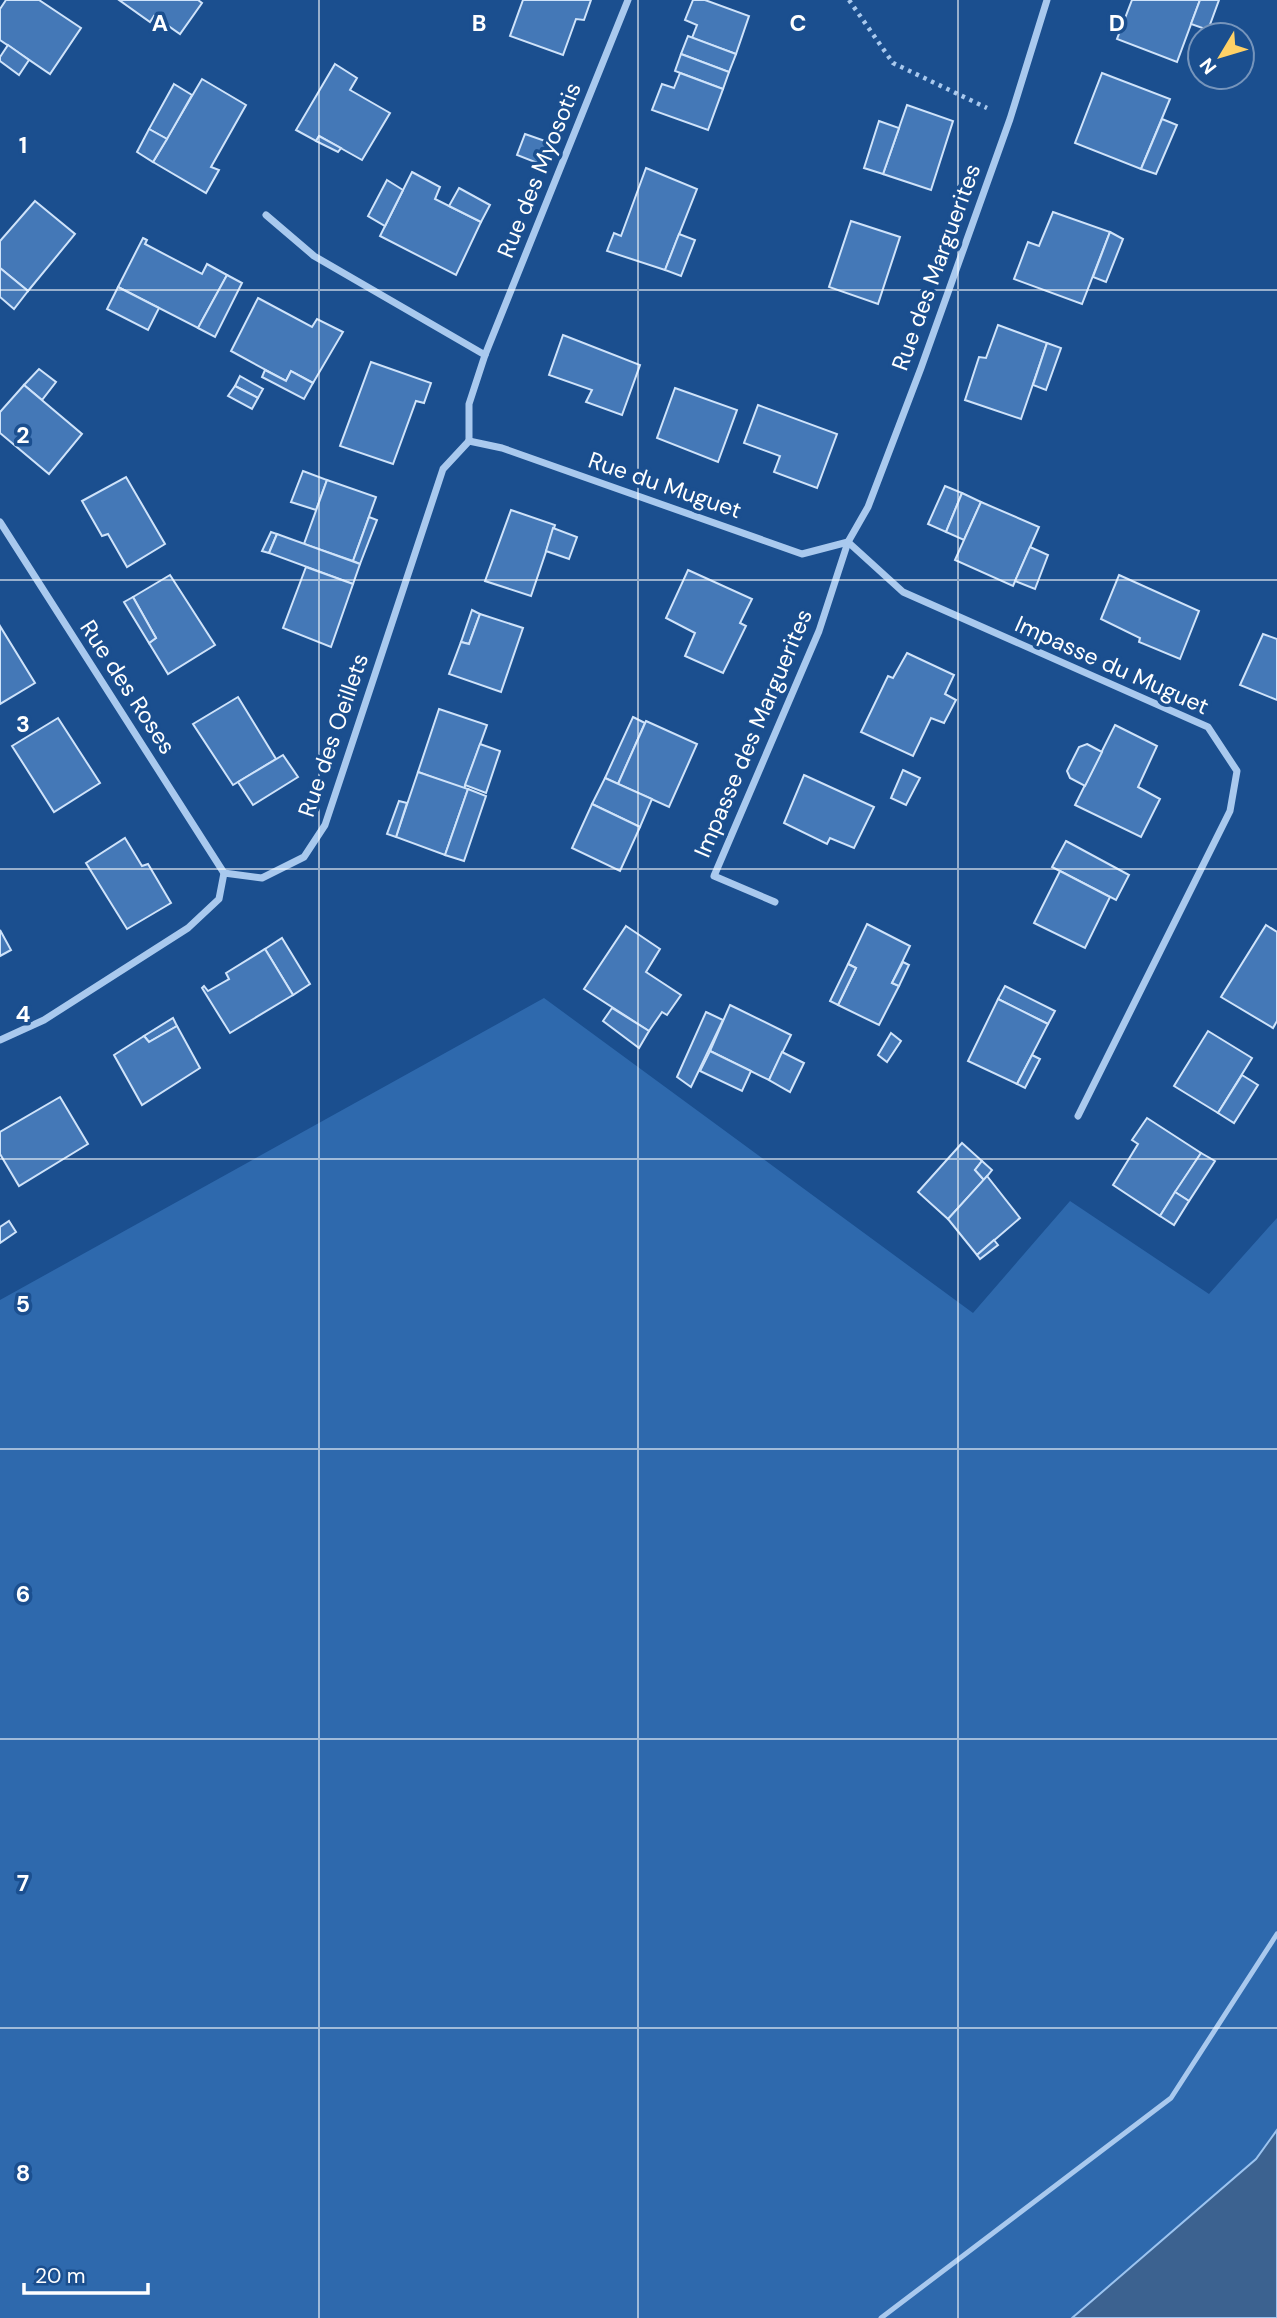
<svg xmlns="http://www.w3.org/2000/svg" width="1277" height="2318" viewBox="0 0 1277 2318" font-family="'DM Sans',sans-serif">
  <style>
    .green { fill: #2e69ad }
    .water { fill: #3c6290; stroke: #9cc4f0; stroke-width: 2 }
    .building { fill: #4478b7; stroke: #cfe3fa; stroke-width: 2 }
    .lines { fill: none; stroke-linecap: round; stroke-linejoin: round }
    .path { stroke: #a9c9ee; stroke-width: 4.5; stroke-dasharray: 3.5 5; stroke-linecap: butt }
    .lane { stroke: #a9c9ee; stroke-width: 5 }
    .street { stroke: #a9c9ee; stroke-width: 7 }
    .grid { fill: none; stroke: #fff; stroke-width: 2; stroke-opacity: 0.55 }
    .labels { text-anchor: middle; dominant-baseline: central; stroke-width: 7; stroke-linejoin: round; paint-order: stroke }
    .street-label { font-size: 23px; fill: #fff; stroke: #1b4f8f }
    .grid-label { font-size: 23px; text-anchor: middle; font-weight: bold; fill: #fff; stroke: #1b4f8f; stroke-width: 7; stroke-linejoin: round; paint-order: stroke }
  </style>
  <rect width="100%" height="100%" fill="#1b4f8f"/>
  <!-- green -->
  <polygon class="green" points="544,998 973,1313 1070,1201 1209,1294 1277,1218 1277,2130 1256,2159 1072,2318 0,2318 0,1300"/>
  <!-- water -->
  <polygon class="water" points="1277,2130 1277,2318 1072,2318 1256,2159"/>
  <!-- building -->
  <g class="building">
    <polygon points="6,0 39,0 81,28 50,74 0,40 0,9"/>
    <polygon points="119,0 198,0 202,3 180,34 154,16 150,22"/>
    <polygon points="523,0 591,0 584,20 576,19 563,55 510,36"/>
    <polygon points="693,0 705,0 749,16 736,54 692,38 697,25 685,20"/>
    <polygon points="1132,0 1200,0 1177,62 1117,39"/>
    <polygon points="1200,0 1219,0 1208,30 1191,24"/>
    <polygon points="688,36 736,54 729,72 681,54"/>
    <polygon points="8,45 29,60 19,75 0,61 0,57"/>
    <polygon points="681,54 729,72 723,89 675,71"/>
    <polygon points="335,64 357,78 350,90 390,113 362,160 319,136 316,141 296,130"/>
    <polygon points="680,73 723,89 708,130 652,110 662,84 674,88"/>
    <polygon points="1102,73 1170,99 1141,169 1075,143"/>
    <polygon points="202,79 246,105 211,167 219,170 206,193 153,162"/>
    <polygon points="174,84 192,95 167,139 149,129"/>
    <polygon points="907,105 953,121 931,190 883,174"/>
    <polygon points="1162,119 1177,125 1156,174 1141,169"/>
    <polygon points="879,121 899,128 883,174 864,168"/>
    <polygon points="149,129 167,139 153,162 137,152"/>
    <polygon points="525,134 551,143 540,164 517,155"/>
    <polygon points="319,136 341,148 338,152 316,141"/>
    <polygon points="646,168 697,189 665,270 607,251 614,233 621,236"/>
    <polygon points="412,172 440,187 435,199 481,222 456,275 380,236"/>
    <polygon points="387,180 403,190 385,226 368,216"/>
    <polygon points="459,188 490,205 481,222 449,206"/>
    <polygon points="35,201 75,234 28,291 0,268 0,241"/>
    <polygon points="1053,212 1110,232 1082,304 1014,279 1028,242 1039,246"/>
    <polygon points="851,221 900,237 878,304 829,287"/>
    <polygon points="1110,232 1123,239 1106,282 1093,277"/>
    <polygon points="679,234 695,240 681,276 665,270"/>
    <polygon points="143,238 147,240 145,244 202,274 207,264 227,275 198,328 118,287"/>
    <polygon points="0,268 28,291 14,309 0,297"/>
    <polygon points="227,275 242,283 215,337 198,328"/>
    <polygon points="118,287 159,308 148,330 107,309"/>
    <polygon points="258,298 312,327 317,319 343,332 313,383 291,371 286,381 231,351"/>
    <polygon points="998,325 1047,343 1021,419 965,400 979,357 986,358"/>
    <polygon points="563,335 640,365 622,415 586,402 592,390 549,375"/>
    <polygon points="1047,343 1061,348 1046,390 1033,385"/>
    <polygon points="371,362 431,383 424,403 416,401 393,464 340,446"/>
    <polygon points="39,369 56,382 42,400 24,385"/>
    <polygon points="265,370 286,381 291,371 313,383 304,399 262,377"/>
    <polygon points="240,376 263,389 258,398 235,386"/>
    <polygon points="24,385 82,434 49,474 0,433 0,412"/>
    <polygon points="235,386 258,398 252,409 228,396"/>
    <polygon points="675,388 737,410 718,462 657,438"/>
    <polygon points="758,405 837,434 817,488 774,472 780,456 744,443"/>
    <polygon points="303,471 327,480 316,510 291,502"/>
    <polygon points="126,477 165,544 127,567 108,534 102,536 82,501"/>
    <polygon points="327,480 376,497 353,561 304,544"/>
    <polygon points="945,486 962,493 946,532 928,524"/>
    <polygon points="962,493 981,502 964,540 946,532"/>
    <polygon points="981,502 1039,527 1013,586 955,560"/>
    <polygon points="511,510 555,525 531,596 485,581"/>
    <polygon points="369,517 377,520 360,564 353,561"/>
    <polygon points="553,528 577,537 569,559 546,551"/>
    <polygon points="271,532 277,534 269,553 262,551"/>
    <polygon points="277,534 360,564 353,584 269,553"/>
    <polygon points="1030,547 1048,555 1035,589 1015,581"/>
    <polygon points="306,567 353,584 331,647 283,628"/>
    <polygon points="688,570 752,599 740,623 746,626 723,673 685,656 695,633 666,618"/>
    <polygon points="170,575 215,645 168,674 149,643 156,638 133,597"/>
    <polygon points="1119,575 1199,611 1180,659 1139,642 1140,638 1101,619"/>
    <polygon points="133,597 156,638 149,643 124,602"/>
    <polygon points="472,610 480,614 469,644 461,642"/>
    <polygon points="480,614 523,628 501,692 449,674 461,642 469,644"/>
    <polygon points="0,626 35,683 0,704"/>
    <polygon points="1263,634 1277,639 1277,700 1240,685"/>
    <polygon points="907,653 954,675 945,694 956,700 944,723 931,718 913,756 861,732 888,676 893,678"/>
    <polygon points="238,697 276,759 233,785 193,724"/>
    <polygon points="439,709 487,725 464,789 418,772"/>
    <polygon points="633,717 645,723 618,784 605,778"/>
    <polygon points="58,718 100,783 54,812 12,746"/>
    <polygon points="646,721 697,744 669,807 618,784"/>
    <polygon points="1115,725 1157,746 1138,787 1160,799 1141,837 1075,805"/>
    <polygon points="480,744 500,751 486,793 465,785"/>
    <polygon points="1087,744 1102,752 1085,786 1070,778 1067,771 1079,747"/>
    <polygon points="283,755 298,777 253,805 238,782"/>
    <polygon points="903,770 920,778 906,805 891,798"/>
    <polygon points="418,772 468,789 445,855 396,837"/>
    <polygon points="804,775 874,807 854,848 830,838 827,844 784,823"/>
    <polygon points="605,778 652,799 640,827 592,804"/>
    <polygon points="468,789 486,796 464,861 445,855"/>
    <polygon points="399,801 407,803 396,837 387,834"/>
    <polygon points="592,804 640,827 620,871 572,848"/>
    <polygon points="125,838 142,866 148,864 171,903 127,929 86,863"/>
    <polygon points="1066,841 1129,875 1116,900 1052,867"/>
    <polygon points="1060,871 1110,897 1085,948 1034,923"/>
    <polygon points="867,924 910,946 892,983 899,986 879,1025 838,1005 856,968 848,964"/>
    <polygon points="1266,925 1277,932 1277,1021 1273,1028 1221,997"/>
    <polygon points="626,926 660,949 646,972 681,995 667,1015 662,1012 649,1031 584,989"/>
    <polygon points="0,930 11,950 0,956"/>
    <polygon points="282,938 310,984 293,995 265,949"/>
    <polygon points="265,949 293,995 230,1033 202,988 204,986 208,991 229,979 226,973"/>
    <polygon points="903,962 909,965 899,986 892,983"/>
    <polygon points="848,964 856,968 838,1005 830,1001"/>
    <polygon points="1005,986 1055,1011 1048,1024 998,999"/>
    <polygon points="998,999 1048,1024 1017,1084 968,1061"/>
    <polygon points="730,1005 791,1035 769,1080 710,1051"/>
    <polygon points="612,1008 649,1031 639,1048 603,1021"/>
    <polygon points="706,1012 723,1020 691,1087 677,1077"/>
    <polygon points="173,1018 177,1026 149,1042 144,1036"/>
    <polygon points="177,1026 200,1068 142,1105 114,1055 144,1036 149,1042"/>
    <polygon points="1208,1031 1252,1058 1218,1113 1174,1086"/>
    <polygon points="891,1033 901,1041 887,1062 878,1055"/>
    <polygon points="710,1051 751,1071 742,1091 700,1071"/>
    <polygon points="782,1052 804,1063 790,1092 769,1080"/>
    <polygon points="1032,1055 1040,1059 1025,1088 1017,1084"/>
    <polygon points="1242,1075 1258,1085 1234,1123 1218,1113"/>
    <polygon points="60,1097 88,1144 19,1186 0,1154 0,1132"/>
    <polygon points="1147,1118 1201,1153 1160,1216 1113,1185 1138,1144 1132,1140"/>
    <polygon points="962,1143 982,1161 975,1170 984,1180 948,1219 918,1192"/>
    <polygon points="1201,1153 1215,1161 1189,1201 1175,1192"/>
    <polygon points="982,1161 992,1170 984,1180 975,1170"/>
    <polygon points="987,1176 1020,1218 977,1255 948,1219"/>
    <polygon points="1175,1192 1189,1201 1174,1225 1160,1216"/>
    <polygon points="9,1221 16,1232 0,1243 0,1227"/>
    <polygon points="994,1240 998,1245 980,1259 977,1255"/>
  </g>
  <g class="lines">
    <!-- path -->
    <polyline class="path" points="849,0 893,63 987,108"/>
    <!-- lane -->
    <polyline class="lane" points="881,2318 1171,2098 1277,1934"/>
    <!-- street -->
    <g class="street">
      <polyline points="266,215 314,256 485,355"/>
      <polyline points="469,441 469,404 485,355 628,0"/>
      <polyline points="469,441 502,448 802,554 848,542"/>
      <polyline points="0,522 224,873"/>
      <polyline points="848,542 903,592 1208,727 1237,771 1230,811 1078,1116"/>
      <polyline points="775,902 714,876 819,631 848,542 868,507 921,368 1010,119 1047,0"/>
      <polyline points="0,1040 44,1020 188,928 219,899 224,873 262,878 304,857 325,825 443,469 469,441"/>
    </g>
  </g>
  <!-- grid -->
  <path class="grid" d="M319 0V2318M638 0V2318M958 0V2318M0 290H1277M0 580H1277M0 869H1277M0 1159H1277M0 1449H1277M0 1739H1277M0 2028H1277"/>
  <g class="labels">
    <!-- street labels -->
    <g class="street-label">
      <text transform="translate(539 170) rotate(-68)">Rue des Myosotis</text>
      <text transform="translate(936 267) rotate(-70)">Rue des Marguerites</text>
      <text transform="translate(665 485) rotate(19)">Rue du Muguet</text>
      <text transform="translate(1112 665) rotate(24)">Impasse du Muguet</text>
      <text transform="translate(128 687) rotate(57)">Rue des Roses</text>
      <text transform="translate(753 733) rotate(-67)">Impasse des Marguerites</text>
      <text transform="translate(333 735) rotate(-71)">Rue des Oeillets</text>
    </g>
  </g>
  <g class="grid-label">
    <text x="160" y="31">A</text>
    <text x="479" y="31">B</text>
    <text x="798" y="31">C</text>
    <text x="1117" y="31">D</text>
    <text x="23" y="153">1</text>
    <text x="23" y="443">2</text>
    <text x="23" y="732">3</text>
    <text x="23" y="1022">4</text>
    <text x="23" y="1312">5</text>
    <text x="23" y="1602">6</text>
    <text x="23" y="1891">7</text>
    <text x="23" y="2181">8</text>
  </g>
  <!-- north arrow -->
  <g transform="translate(1221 56) rotate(232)"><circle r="33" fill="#1b4f8f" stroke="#7695bc" stroke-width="2"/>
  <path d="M0-5L12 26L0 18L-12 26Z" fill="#ffd166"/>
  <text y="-10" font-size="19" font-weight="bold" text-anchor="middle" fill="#ffffff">N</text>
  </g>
  <!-- scale -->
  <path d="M24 2283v10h124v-10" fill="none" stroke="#ffffff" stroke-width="3.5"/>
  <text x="35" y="2283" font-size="21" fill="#ffffff" stroke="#1b4f8f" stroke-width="5" paint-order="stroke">20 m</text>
</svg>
